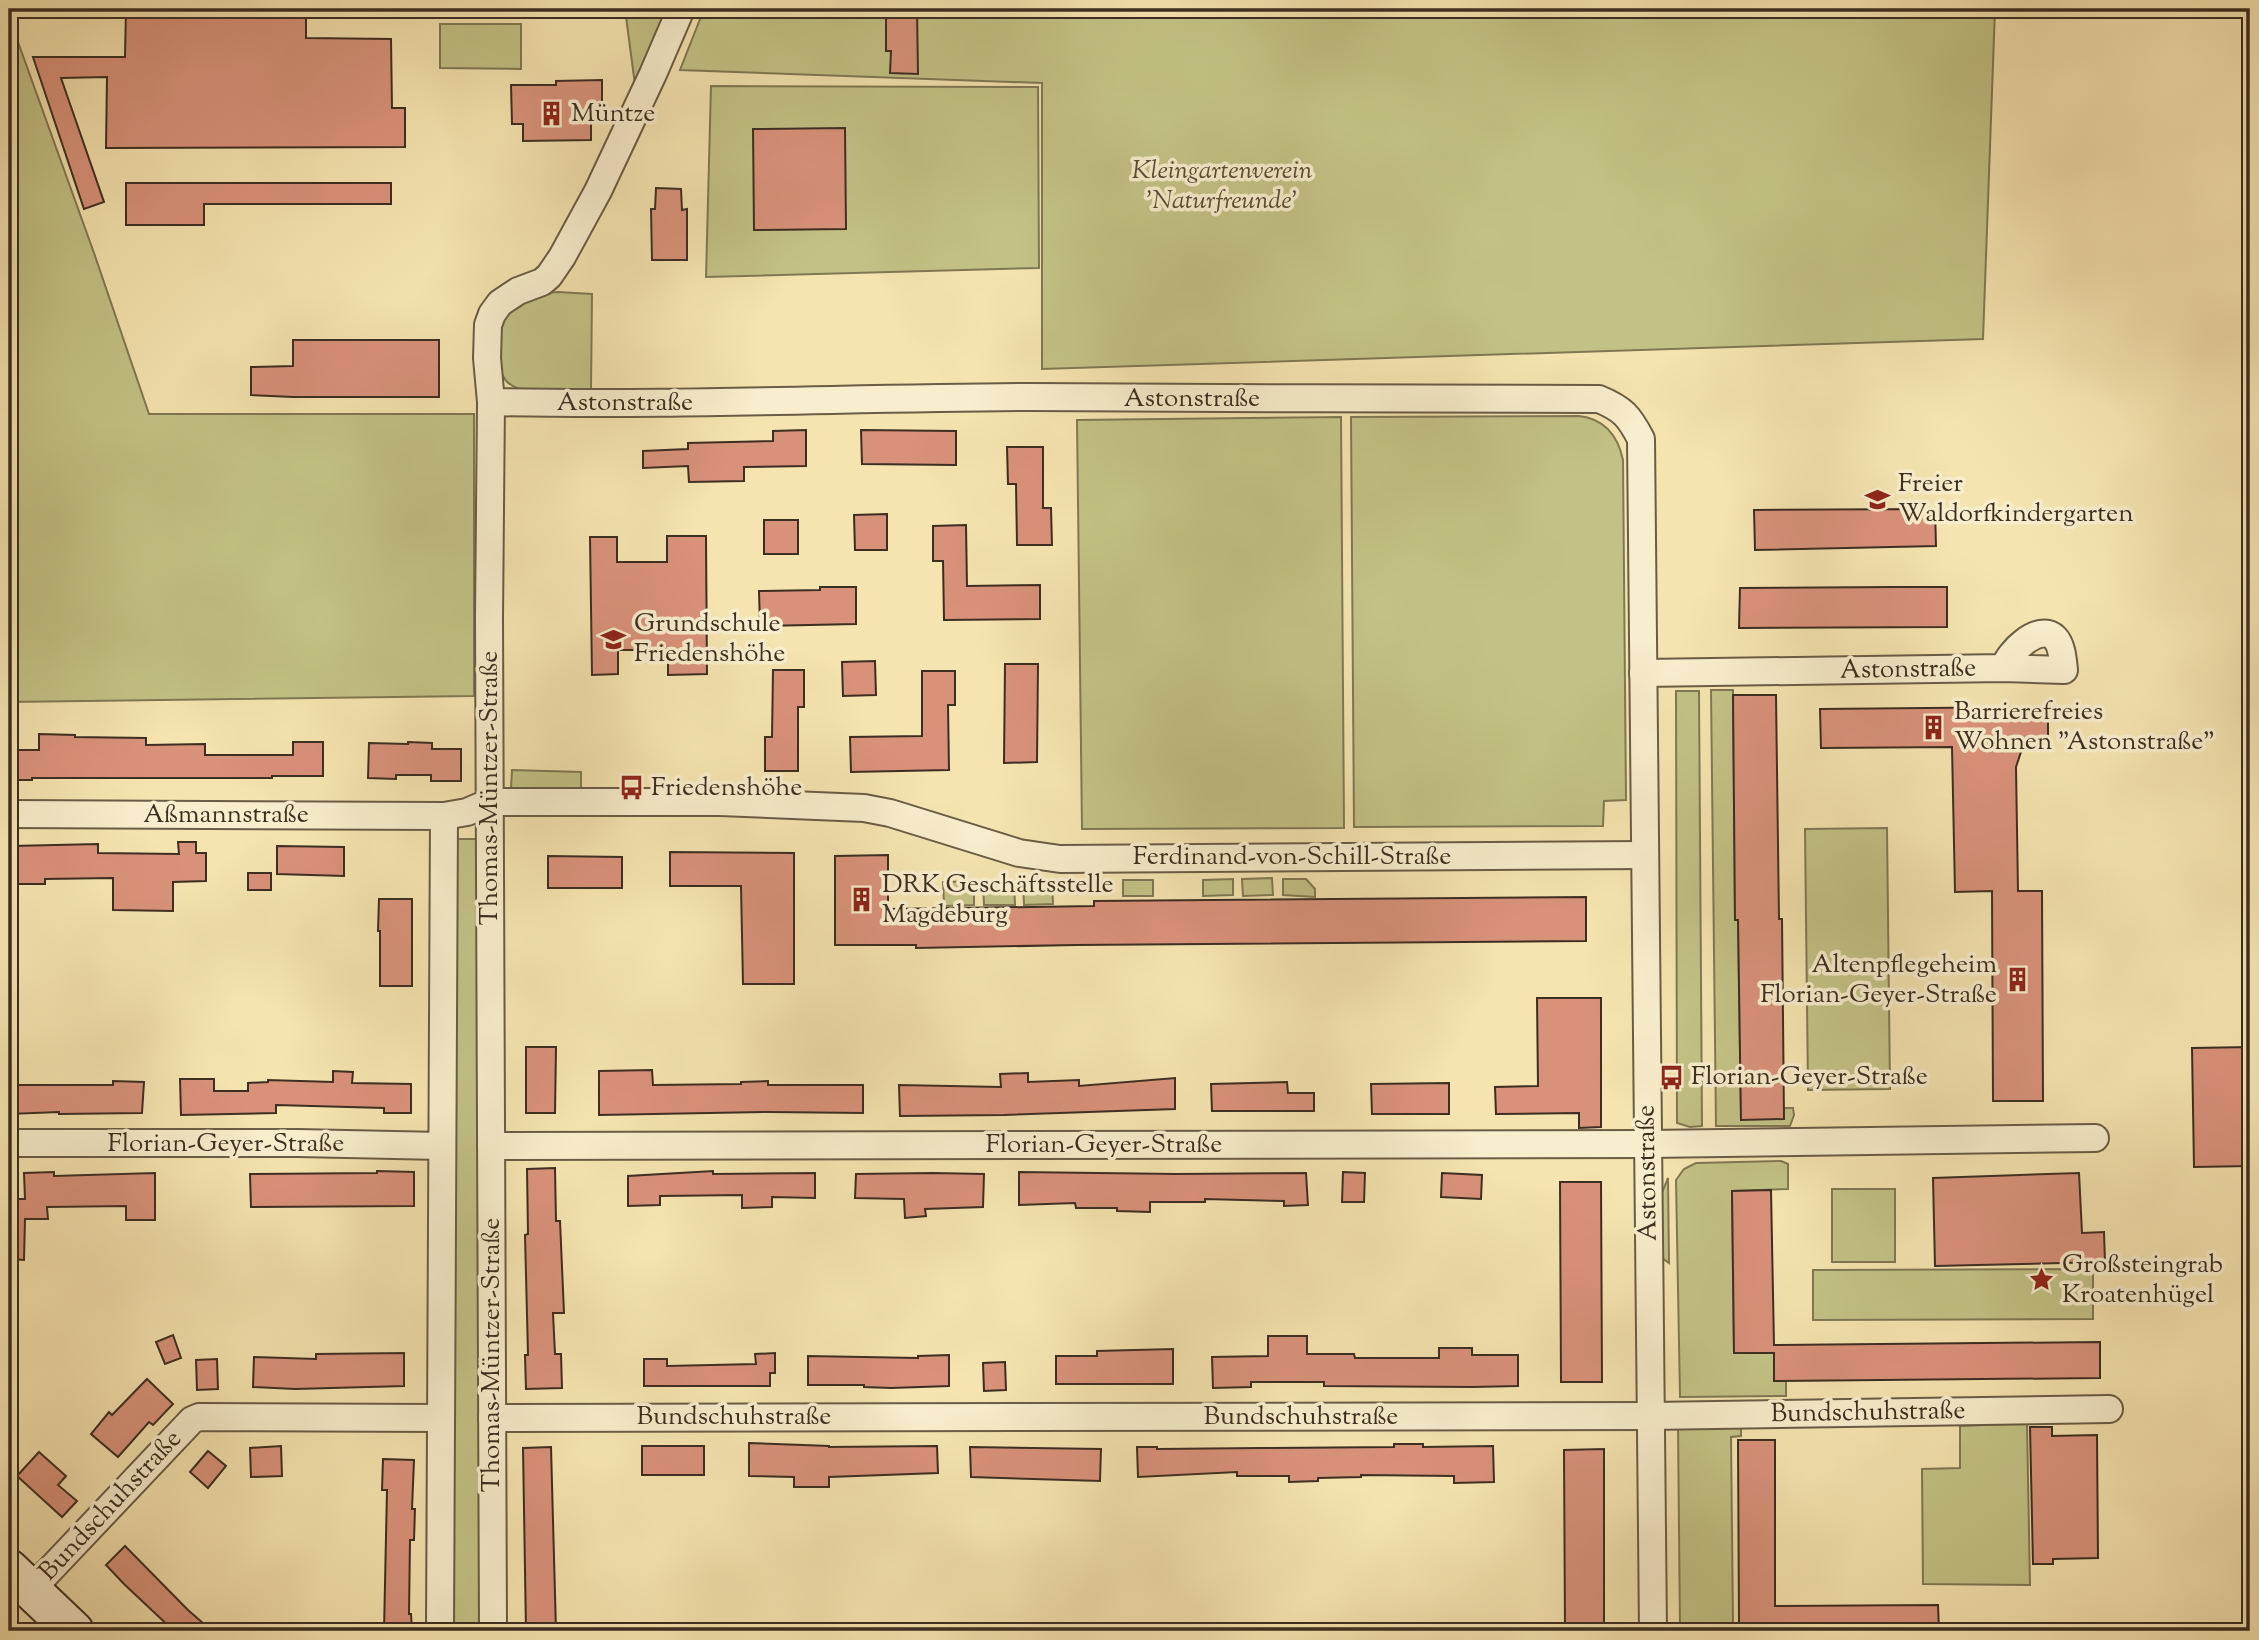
<svg xmlns="http://www.w3.org/2000/svg" width="2259" height="1640" viewBox="0 0 2259 1640" font-family="'Sorts Mill Goudy',serif">
  <style>
    .green { fill: #c3c286; stroke: #807854; stroke-width: 2 }
    .building { fill: #d9927a; stroke: #3c2e21; stroke-width: 2 }
    .lines { fill: none; stroke-linecap: round; stroke-linejoin: round }
    .minor-casing { stroke: #6a5c45; stroke-width: 30 }
    .secondary-casing { stroke: #3c2e21; stroke-width: 42 }
    .minor { stroke: #f8edcc; stroke-width: 26 }
    .secondary { stroke: #f8edcc; stroke-width: 38 }
    .labels { text-anchor: middle; dominant-baseline: central; stroke-width: 7; stroke-linejoin: round; paint-order: stroke }
    .poi-label { font-size: 26px; fill: #3c2e21; stroke: #f8edcc; text-anchor: start }
    .park-label { font-size: 26px; font-style: italic; fill: #574c35; stroke: #f8edcc }
    .street-label { font-size: 26px; fill: #3c2e21; stroke: #f8edcc }
  </style>
  <rect width="100%" height="100%" fill="#f5e4b0"/>
  <filter id="stains"><feTurbulence type="fractalNoise" baseFrequency=".00286" numOctaves="4"/><feColorMatrix values="0 0 0 0 .2 0 0 0 0 .09 0 0 0 0 .02 0 0 0 .5 -.17"/></filter>
  <radialGradient id="worn" r=".72"><stop offset=".6" stop-color="#630" stop-opacity="0"/><stop offset="1" stop-color="#630" stop-opacity=".3"/></radialGradient>
  <!-- green -->
  <g class="green">
    <polygon points="625,9 667,9 635,85"/>
    <polygon points="704,9 1995,9 1983,339 1042,369 1042,83 680,70"/>
    <polygon points="9,17 94,253 149,414 474,414 474,696 9,702"/>
    <polygon points="440,24 521,24 521,69 440,68"/>
    <polygon points="711,86 1038,87 1039,268 706,277"/>
    <path d="M558 292 592 294 591 391C569 392 514 400 503 376 499 368 500 357 500 349 500 335 500 323 504 310L531 294Z"/>
    <path d="M1579 416C1605 419 1618 436 1623 460L1626 800 1604 801 1603 826 1354 827 1351 417Z"/>
    <polygon points="1341,417 1344,828 1082,829 1077,420"/>
    <polygon points="1711,690 1733,690 1735,920 1738,920 1741,1119 1784,1119 1784,1108 1793,1108 1794,1115 1790,1126 1716,1126"/>
    <polygon points="1676,691 1699,691 1702,1126 1690,1127 1677,1123"/>
    <polygon points="512,770 581,772 581,793 520,791 511,788"/>
    <polygon points="1887,828 1890,1089 1808,1090 1805,829"/>
    <polygon points="451,839 483,839 481,1631 450,1631"/>
    <polygon points="1272,878 1273,895 1243,896 1242,879"/>
    <polygon points="1233,879 1233,895 1203,896 1203,880"/>
    <polygon points="1283,879 1306,879 1315,889 1315,897 1283,895"/>
    <polygon points="1052,880 1053,904 1024,905 1023,881"/>
    <rect x="1123" y="880" width="30" height="16"/>
    <polygon points="974,881 974,905 944,906 943,882"/>
    <polygon points="1014,881 1015,905 984,905 983,882"/>
    <polygon points="1781,1161 1788,1164 1788,1189 1732,1191 1734,1353 1774,1353 1774,1380 1786,1381 1786,1396 1680,1397 1676,1180 1684,1169 1696,1163"/>
    <polygon points="1668,1178 1669,1263 1662,1258 1661,1195"/>
    <rect x="1832" y="1189" width="63" height="73"/>
    <polygon points="2093,1269 2093,1319 1813,1320 1813,1270"/>
    <polygon points="2027,1423 2030,1585 1923,1584 1922,1469 1960,1468 1960,1426"/>
    <polygon points="1678,1425 1741,1425 1741,1436 1731,1437 1733,1624 1775,1624 1775,1631 1680,1631"/>
  </g>
  <!-- building -->
  <g class="building">
    <polygon points="126,9 306,9 306,38 391,39 392,108 405,108 405,147 106,148 107,77 61,78 104,202 84,209 33,57 125,57"/>
    <polygon points="886,9 917,9 918,74 890,73 891,51 886,51"/>
    <polygon points="602,80 602,103 591,103 591,140 523,141 523,124 512,124 511,85 556,85 556,81"/>
    <polygon points="845,128 846,229 754,230 753,129"/>
    <polygon points="126,183 391,183 391,204 204,204 204,225 126,225"/>
    <polygon points="656,188 681,189 682,210 687,209 687,260 652,260 651,209 655,209"/>
    <polygon points="293,340 439,340 439,397 293,397 251,395 251,367 293,366"/>
    <polygon points="806,430 806,466 744,467 744,481 689,482 688,466 643,468 643,451 688,449 688,443 773,441 773,431"/>
    <polygon points="861,430 956,431 956,465 862,464"/>
    <polygon points="1007,447 1043,447 1043,508 1051,508 1052,545 1017,545 1016,484 1008,484"/>
    <polygon points="1935,509 1936,546 1755,550 1754,510"/>
    <polygon points="887,514 887,550 855,550 854,515"/>
    <rect x="764" y="520" width="34" height="34"/>
    <polygon points="966,525 967,586 1040,585 1040,619 944,620 943,561 933,561 933,526"/>
    <polygon points="667,536 706,536 707,674 668,675 668,649 646,650 618,650 618,674 592,675 590,537 617,537 617,562 667,562"/>
    <polygon points="820,587 856,587 856,624 760,626 759,591 820,590"/>
    <polygon points="1894,587 1947,587 1947,627 1739,628 1740,588"/>
    <polygon points="875,661 876,695 843,696 842,662"/>
    <polygon points="1005,664 1038,664 1037,762 1004,763"/>
    <polygon points="773,670 804,670 804,707 798,707 798,771 765,771 765,737 772,737"/>
    <polygon points="922,671 955,671 955,705 948,705 949,770 851,772 850,737 922,736"/>
    <polygon points="1733,695 1776,695 1779,919 1782,919 1784,1119 1741,1120 1738,920 1735,920"/>
    <polygon points="2048,707 2048,746 2023,746 2016,767 2018,891 2042,891 2043,1101 1993,1101 1992,891 1955,892 1952,747 1821,748 1820,709"/>
    <polygon points="39,734 75,735 75,737 146,738 146,745 205,744 205,755 293,755 293,742 323,742 323,776 272,776 272,778 32,778 32,780 9,780 9,750 39,750"/>
    <polygon points="408,742 432,743 432,749 461,749 461,781 431,781 431,775 396,775 396,779 368,778 369,743 408,744"/>
    <polygon points="178,842 196,842 196,853 206,853 206,881 173,882 173,911 113,910 113,878 45,879 45,884 12,884 12,846 98,844 98,853 179,854"/>
    <polygon points="277,846 344,847 344,876 277,874"/>
    <polygon points="670,852 794,853 794,984 743,984 741,886 670,886"/>
    <polygon points="888,855 888,909 1094,906 1094,901 1586,897 1586,941 1076,945 916,948 916,945 835,945 835,856"/>
    <polygon points="548,856 622,857 622,888 548,888"/>
    <rect x="248" y="873" width="23" height="17"/>
    <polygon points="379,899 412,899 412,986 380,986 380,931 378,931"/>
    <polygon points="1537,998 1601,998 1601,1127 1579,1128 1579,1113 1496,1114 1495,1087 1538,1086"/>
    <polygon points="526,1047 556,1047 555,1113 526,1113"/>
    <polygon points="2250,1047 2250,1166 2194,1167 2192,1048"/>
    <polygon points="652,1070 653,1085 741,1084 741,1082 768,1081 768,1085 863,1085 863,1113 768,1112 599,1115 599,1071"/>
    <polygon points="333,1071 353,1072 352,1083 411,1084 411,1113 384,1113 384,1108 276,1105 276,1113 181,1115 180,1079 214,1079 214,1091 248,1091 248,1083 268,1082 268,1080 333,1082"/>
    <polygon points="1028,1073 1028,1082 1079,1080 1079,1086 1175,1078 1175,1109 1004,1115 900,1116 899,1085 1001,1087 1000,1074"/>
    <polygon points="113,1081 144,1082 142,1113 59,1114 59,1112 9,1114 9,1085 113,1085"/>
    <polygon points="1287,1082 1288,1093 1314,1093 1314,1111 1212,1111 1211,1084"/>
    <polygon points="1449,1083 1449,1114 1372,1114 1371,1084"/>
    <polygon points="555,1168 556,1221 560,1221 564,1313 553,1313 555,1354 561,1354 562,1388 526,1389 525,1355 528,1355 525,1235 528,1234 527,1169"/>
    <polygon points="377,1171 414,1172 414,1206 251,1207 250,1174 377,1173"/>
    <polygon points="713,1171 713,1174 815,1173 815,1198 772,1197 772,1207 742,1208 742,1195 660,1196 660,1205 628,1206 628,1176"/>
    <polygon points="54,1172 54,1176 155,1173 155,1220 126,1220 126,1206 47,1207 48,1219 25,1219 24,1260 9,1259 9,1199 25,1199 24,1173"/>
    <polygon points="1019,1172 1176,1174 1306,1173 1308,1205 1284,1206 1284,1201 1205,1199 1205,1202 1150,1202 1150,1212 1117,1211 1117,1208 1076,1208 1075,1203 1019,1205"/>
    <polygon points="1343,1172 1365,1173 1364,1202 1342,1202"/>
    <polygon points="933,1173 984,1174 983,1207 925,1209 926,1216 905,1218 904,1199 855,1198 856,1174"/>
    <polygon points="1442,1173 1482,1175 1481,1199 1441,1197"/>
    <polygon points="2079,1173 2082,1233 2104,1232 2105,1262 1935,1266 1933,1178"/>
    <polygon points="1560,1182 1601,1182 1602,1382 1561,1382"/>
    <polygon points="1771,1190 1774,1345 2100,1342 2100,1378 1774,1381 1774,1353 1734,1353 1732,1191"/>
    <polygon points="173,1335 181,1358 165,1364 156,1342"/>
    <polygon points="1268,1336 1307,1336 1307,1354 1354,1354 1355,1358 1439,1358 1439,1348 1472,1348 1472,1355 1518,1355 1518,1386 1472,1387 1324,1386 1324,1382 1251,1382 1251,1387 1213,1388 1212,1357 1268,1356"/>
    <polygon points="1173,1349 1173,1384 1056,1384 1056,1356 1097,1356 1097,1351"/>
    <polygon points="404,1353 404,1386 295,1389 253,1387 254,1357 316,1359 316,1354"/>
    <polygon points="775,1353 775,1373 770,1373 770,1386 644,1386 644,1359 667,1359 667,1366 756,1364 755,1354"/>
    <polygon points="949,1355 949,1386 891,1388 864,1387 864,1385 808,1385 808,1356 918,1358 918,1356"/>
    <polygon points="217,1359 218,1389 197,1390 196,1360"/>
    <polygon points="1005,1362 1006,1390 984,1391 983,1363"/>
    <polygon points="147,1379 173,1404 153,1425 149,1422 118,1457 91,1434 109,1412 112,1415"/>
    <polygon points="2030,1427 2052,1427 2052,1436 2097,1435 2098,1558 2053,1559 2053,1564 2033,1564"/>
    <polygon points="1738,1440 1775,1440 1775,1606 1938,1605 1939,1631 1775,1631 1775,1624 1739,1624"/>
    <polygon points="749,1443 829,1446 829,1447 937,1446 938,1473 829,1477 829,1487 794,1487 794,1477 749,1476"/>
    <polygon points="1394,1444 1423,1444 1423,1447 1493,1446 1494,1482 1454,1483 1454,1476 1361,1475 1361,1477 1318,1478 1318,1481 1289,1482 1289,1476 1237,1476 1237,1472 1138,1477 1137,1447 1157,1447 1157,1449 1261,1448 1394,1447"/>
    <polygon points="281,1446 282,1476 251,1477 250,1448"/>
    <rect x="642" y="1446" width="62" height="29"/>
    <polygon points="551,1447 556,1631 526,1631 523,1448"/>
    <polygon points="970,1447 1101,1449 1100,1481 971,1477"/>
    <polygon points="1604,1449 1604,1631 1565,1631 1564,1450"/>
    <polygon points="208,1451 226,1466 208,1488 190,1472"/>
    <polygon points="39,1452 66,1476 58,1485 77,1501 62,1517 17,1476"/>
    <polygon points="383,1459 414,1460 412,1509 415,1509 414,1540 410,1540 409,1614 411,1614 412,1631 384,1631 387,1490 382,1490"/>
    <polygon points="125,1546 188,1610 212,1631 174,1631 125,1585 106,1565"/>
  </g>
  <g class="lines">
    <defs>
      <g id="minor">
        <path d="M491 402C671 406 851 398 1031 397 1220 397 1410 400 1599 399 1623 409 1629 416 1641 439L1653 1631"/>
        <path d="M1643 673 2004 668 2064 670C2063 661 2062 645 2055 638 2039 622 2008 653 2004 668"/>
        <polyline points="9,814 444,816 467,812 490,802 720,802 864,808 890,813 1019,853 1060,859 1645,855"/>
        <polyline points="9,1143 298,1143 442,1146"/>
        <polyline points="491,1146 1648,1144 2095,1138"/>
        <polyline points="492,1418 1651,1416 2109,1409"/>
        <polyline points="31,1590 192,1420 199,1417 441,1418"/>
        <polyline points="440,1631 444,816"/>
        <polyline points="493,1631 489,617 491,402 487,358 488,325 492,314 500,303 518,291 542,282 549,276 562,257 598,191 653,74 681,9"/>
      </g>
      <polyline id="secondary" points="9,1569 74,1631"/>
    </defs>
    <!-- minor casing -->
    <use href="#minor" class="minor-casing"/>
    <!-- secondary casing -->
    <use href="#secondary" class="secondary-casing"/>
    <!-- minor -->
    <use href="#minor" class="minor"/>
    <!-- secondary -->
    <use href="#secondary" class="secondary"/>
  </g>
  <!-- icons -->
  <defs>
    <symbol id="building-bare" viewBox="-9 -9 18 18"><path d="M-4-6H4V6H1V3H-1V6H-4ZM-2.5-4.3h1.7v1.8h-1.7ZM.8-4.3h1.7v1.8H.8ZM-2.5-1h1.7V.8h-1.7ZM.8-1h1.7V.8H.8Z" fill="#8f2418" stroke="#f8edcc" stroke-width="2.5" paint-order="stroke"/></symbol>
    <symbol id="school-bare" viewBox="-9 -9 18 18"><path d="M0-5L7-2L0 1L-7-2ZM-4 1L0 2.5L4 1V4Q0 6-4 4Z" fill="#8f2418" stroke="#f8edcc" stroke-width="2.5" paint-order="stroke"/></symbol>
    <symbol id="bus-bare" viewBox="-9 -9 18 18"><path d="M-5-6H5V4H4V6H2V4H-2V6H-4V4H-5ZM-3.5-4V0h7V-4ZM-3.5 1.2v1.5H-2V1.2ZM2 1.2v1.5H3.5V1.2Z" fill="#8f2418" stroke="#f8edcc" stroke-width="2.5" paint-order="stroke"/></symbol>
    <symbol id="sight-bare" viewBox="-9 -9 18 18"><path d="M0-6L1.8-2.2L6-1.7L2.9 1.2L3.7 5.4L0 3.3L-3.7 5.4L-2.9 1.2L-6-1.7L-1.8-2.2Z" fill="#8f2418" stroke="#f8edcc" stroke-width="2.5" paint-order="stroke"/></symbol>
  </defs>
  <g fill-rule="evenodd">
    <use href="#building-bare" x="534" y="96" width="35" height="35"/>
    <use href="#school-bare" x="1860" y="482" width="35" height="35"/>
    <use href="#school-bare" x="596" y="622" width="35" height="35"/>
    <use href="#building-bare" x="1916" y="710" width="35" height="35"/>
    <use href="#bus-bare" x="614" y="770" width="35" height="35"/>
    <use href="#building-bare" x="844" y="882" width="35" height="35"/>
    <use href="#building-bare" x="2000" y="962" width="35" height="35"/>
    <use href="#bus-bare" x="1654" y="1060" width="35" height="35"/>
    <use href="#sight-bare" x="2024" y="1262" width="35" height="35"/>
  </g>
  <g class="labels">
    <!-- poi labels -->
    <g class="poi-label">
      <text x="571" y="114">Müntze</text>
      <text x="1898" y="484">Freier<tspan x="1898" dy="30">Waldorfkindergarten</tspan></text>
      <text x="634" y="624">Grundschule<tspan x="634" dy="30">Friedenshöhe</tspan></text>
      <text x="1954" y="712">Barrierefreies<tspan x="1954" dy="30">Wohnen "Astonstraße"</tspan></text>
      <text x="651" y="788">Friedenshöhe</text>
      <text x="882" y="885">DRK Geschäftsstelle<tspan x="882" dy="30">Magdeburg</tspan></text>
      <text x="1997" y="965" text-anchor="end">Altenpflegeheim<tspan x="1997" dy="30">Florian-Geyer-Straße</tspan></text>
      <text x="1691" y="1077">Florian-Geyer-Straße</text>
      <text x="2062" y="1265">Großsteingrab<tspan x="2062" dy="30">Kroatenhügel</tspan></text>
    </g>
    <!-- park labels -->
    <g class="park-label">
      <text x="1222" y="171">Kleingartenverein<tspan x="1222" dy="30">'Naturfreunde'</tspan></text>
    </g>
    <!-- street labels -->
    <g class="street-label">
      <text x="1192" y="399">Astonstraße</text>
      <text x="625" y="403">Astonstraße</text>
      <text transform="translate(1908 670) rotate(-1)">Astonstraße</text>
      <text transform="translate(490 788) rotate(-90)">Thomas-Müntzer-Straße</text>
      <text x="226" y="815">Aßmannstraße</text>
      <text x="1292" y="857">Ferdinand-von-Schill-Straße</text>
      <text x="226" y="1144">Florian-Geyer-Straße</text>
      <text x="1104" y="1145">Florian-Geyer-Straße</text>
      <text transform="translate(1648 1173) rotate(-91)">Astonstraße</text>
      <text transform="translate(492 1355) rotate(-90)">Thomas-Müntzer-Straße</text>
      <text transform="translate(1868 1413) rotate(-1)">Bundschuhstraße</text>
      <text x="734" y="1417">Bundschuhstraße</text>
      <text x="1301" y="1417">Bundschuhstraße</text>
      <text transform="translate(111 1506) rotate(-47)">Bundschuhstraße</text>
    </g>
  </g>
  <!-- margin -->
  <rect width="2259" height="1640" fill="none" stroke="#f5e4b0" stroke-width="35"/>
  <rect x="10" y="10" width="2238" height="1619" fill="none" stroke="#3c2e21" stroke-width="3.5"/>
  <rect x="18" y="18" width="2224" height="1605" fill="none" stroke="#3c2e21" stroke-width="2"/>
  <rect width="100%" height="100%" filter="url(#stains)"/>
  <rect width="100%" height="100%" fill="url(#worn)"/>
</svg>
